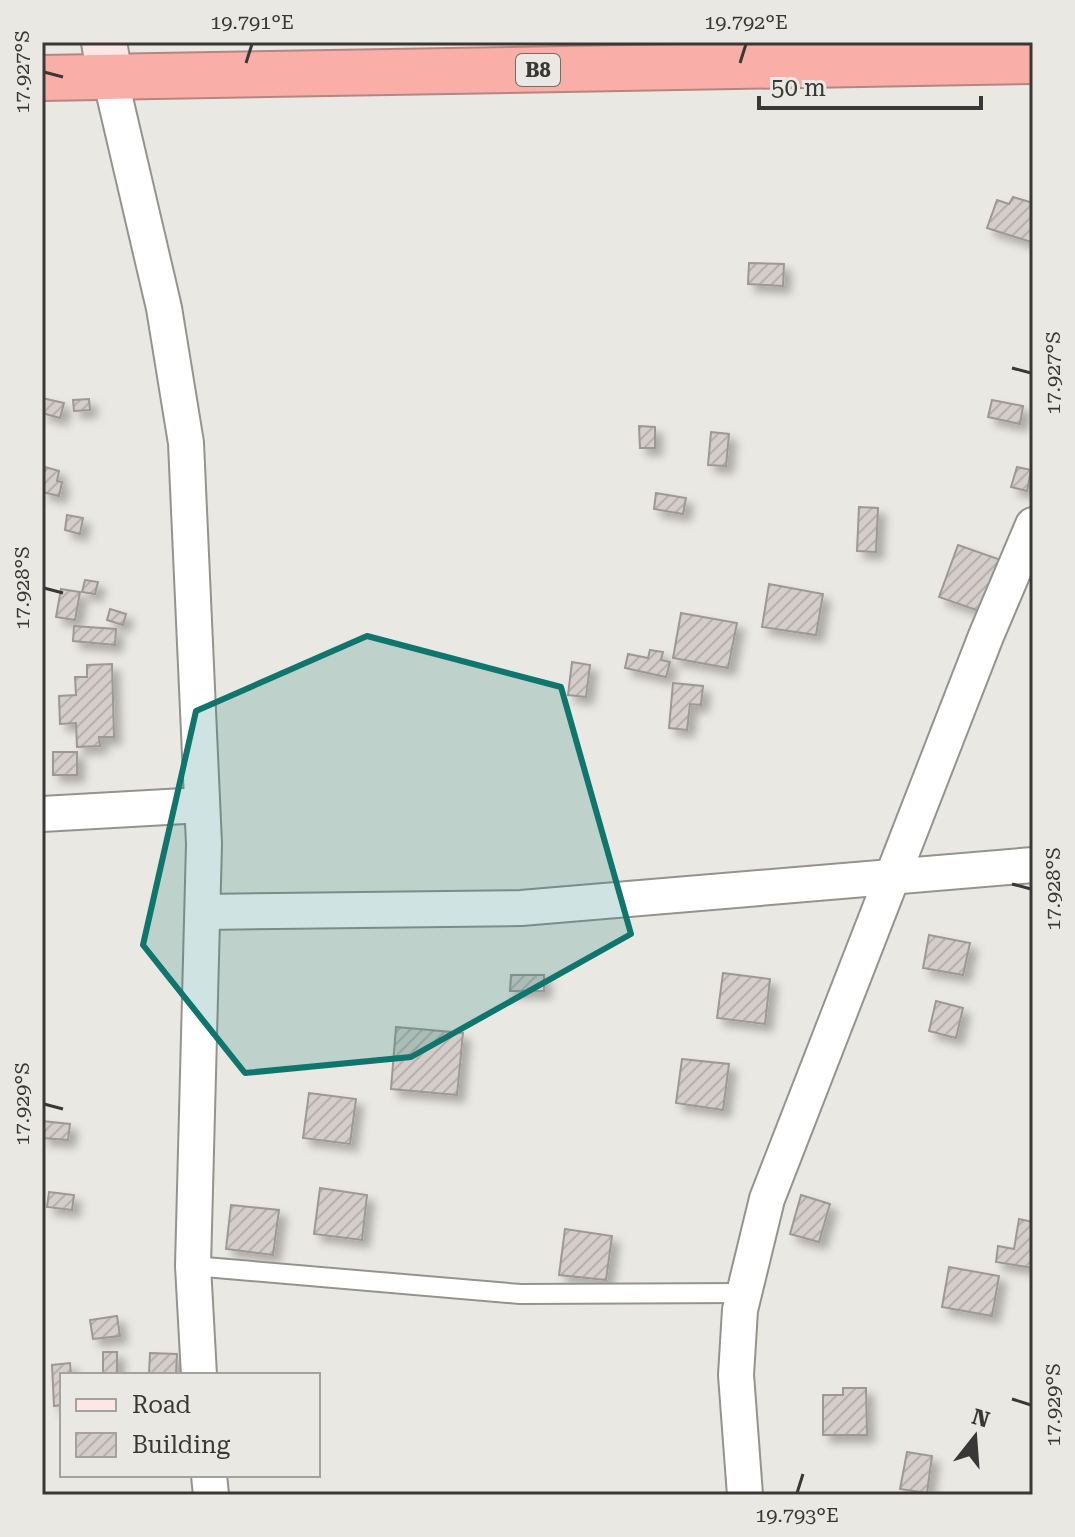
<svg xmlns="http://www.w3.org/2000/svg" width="1075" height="1537" viewBox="0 0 1075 1537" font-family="'Roboto Serif',serif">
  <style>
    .building { fill: url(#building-hatch); stroke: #9e9894; stroke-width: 2; filter: url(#shadow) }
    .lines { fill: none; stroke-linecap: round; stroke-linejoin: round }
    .lane-casing { stroke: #95938d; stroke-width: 22 }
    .street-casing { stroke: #95938d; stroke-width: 38 }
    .secondary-casing { stroke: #95938d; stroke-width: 48 }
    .highway-casing { stroke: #b68580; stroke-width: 48 }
    .lane { stroke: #fff; stroke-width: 18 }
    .street { stroke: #fff; stroke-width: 34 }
    .secondary { stroke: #fde7e5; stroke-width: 44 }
    .highway { stroke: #f9afa8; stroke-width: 44 }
    .marked { fill: #0f766e; fill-opacity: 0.2; stroke: #0f766e; stroke-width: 6; stroke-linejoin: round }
    .ticks { fill: none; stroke: #393836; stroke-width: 3 }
    .labels { text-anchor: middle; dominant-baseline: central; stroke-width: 6; stroke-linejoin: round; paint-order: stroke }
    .shield { fill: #eae8e2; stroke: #6e6d6a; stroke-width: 2 }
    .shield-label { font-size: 20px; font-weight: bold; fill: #393836 }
    .neatline { fill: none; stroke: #393836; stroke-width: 3 }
    .ticks-label { font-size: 20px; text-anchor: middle; fill: #393836 }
  </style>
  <defs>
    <pattern id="building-hatch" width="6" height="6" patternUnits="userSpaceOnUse" patternTransform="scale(2)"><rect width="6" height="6" fill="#d4cdc9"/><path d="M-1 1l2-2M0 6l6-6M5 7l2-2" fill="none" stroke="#b7b1ad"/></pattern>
    <filter id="shadow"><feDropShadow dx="7" dy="7" stdDeviation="4" flood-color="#0004"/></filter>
  </defs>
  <rect width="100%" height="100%" fill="#eae8e2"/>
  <!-- building -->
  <g class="building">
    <polygon points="1013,197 1033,203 1031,242 987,228 997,200 1009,204"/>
    <polygon points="749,263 784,264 783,286 748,284"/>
    <polygon points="42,398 64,403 60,418 42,413"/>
    <polygon points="89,399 90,410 74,411 73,400"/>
    <polygon points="992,400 1023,406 1020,424 988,417"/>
    <polygon points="639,426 655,427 655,448 640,448"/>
    <polygon points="711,432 729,434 726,466 708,465"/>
    <polygon points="45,467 59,471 57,481 62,482 59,496 42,492"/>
    <polygon points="1017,467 1031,470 1027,491 1011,487"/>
    <polygon points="656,493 686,498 683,514 654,509"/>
    <polygon points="859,507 878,508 876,552 857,551"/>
    <polygon points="67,515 83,518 80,534 65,530"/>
    <polygon points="958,545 1001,560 982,612 939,597"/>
    <polygon points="85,580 98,582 95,594 82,592"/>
    <polygon points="769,584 823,594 816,635 762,627"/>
    <polygon points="61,589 80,592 75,620 56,617"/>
    <polygon points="110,609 126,614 123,625 107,620"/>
    <polygon points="681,613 737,623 728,668 673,658"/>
    <polygon points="74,626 116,629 115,645 73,641"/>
    <polygon points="650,650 663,652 661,660 670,662 666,677 625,668 628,654 648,658"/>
    <polygon points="572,662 590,665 586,697 568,695"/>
    <polygon points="112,664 114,737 99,737 100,746 77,747 76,723 60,724 59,696 76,695 75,677 87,677 87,665"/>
    <polygon points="673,683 703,686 701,705 690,704 687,730 669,728"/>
    <rect x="53" y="752" width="24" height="23"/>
    <polygon points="929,935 970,943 963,975 923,968"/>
    <polygon points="723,973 770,979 765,1024 717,1018"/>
    <polygon points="511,975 544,975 544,991 510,991"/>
    <polygon points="936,1001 963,1008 956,1038 929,1031"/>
    <polygon points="396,1027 463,1033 457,1095 391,1089"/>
    <polygon points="682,1059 729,1064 723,1110 676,1103"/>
    <polygon points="309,1093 356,1099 350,1144 303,1138"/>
    <polygon points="42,1121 70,1124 68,1140 42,1138"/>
    <polygon points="320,1188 367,1195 362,1240 314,1234"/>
    <polygon points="49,1192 74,1195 72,1210 47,1207"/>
    <polygon points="801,1195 830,1204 819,1242 790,1234"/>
    <polygon points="231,1205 279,1210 273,1255 226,1249"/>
    <polygon points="1019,1219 1033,1222 1033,1268 996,1262 998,1246 1014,1249"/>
    <polygon points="565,1229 612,1236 606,1280 559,1275"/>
    <polygon points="949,1267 999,1276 992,1316 942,1307"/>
    <polygon points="117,1316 120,1336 93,1339 90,1320"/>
    <rect x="103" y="1352" width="14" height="23"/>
    <polygon points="150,1353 177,1354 176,1373 149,1373"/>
    <polygon points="70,1363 71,1375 62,1375 62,1405 54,1406 52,1365"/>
    <polygon points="843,1388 866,1388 867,1435 823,1435 823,1395 843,1395"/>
    <polygon points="907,1452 932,1456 927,1493 900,1489"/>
  </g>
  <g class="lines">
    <defs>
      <polyline id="lane" points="193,1266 520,1294 742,1293"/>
      <g id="street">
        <polyline points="110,77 164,308 186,443 204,844 193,1266 199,1375"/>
        <polyline points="42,814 202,805"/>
        <polyline points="203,912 521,908 1033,865"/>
        <polyline points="209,1475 211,1495"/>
        <polyline points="745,1495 736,1375 740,1310 767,1199 986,636 1033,525"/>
      </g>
      <polyline id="secondary" points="104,42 110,77"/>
      <polyline id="highway" points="42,78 1033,61"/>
    </defs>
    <!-- lane casing -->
    <use href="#lane" class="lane-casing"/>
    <!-- street casing -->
    <use href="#street" class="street-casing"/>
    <!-- secondary casing -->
    <use href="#secondary" class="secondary-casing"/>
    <!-- highway casing -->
    <use href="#highway" class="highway-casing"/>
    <!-- lane -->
    <use href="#lane" class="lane"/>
    <!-- street -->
    <use href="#street" class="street"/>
    <!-- secondary -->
    <use href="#secondary" class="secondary"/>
    <!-- highway -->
    <use href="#highway" class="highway"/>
  </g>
  <!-- marked area -->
  <path class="marked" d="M367 636 561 687 631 934 411 1057 245 1073 143 945 196 711Z"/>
  <!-- ticks -->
  <path class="ticks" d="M246 63 252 44M740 63 746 44M44 72 63 77M1012 368 1031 373M44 588 63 593M1012 884 1031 889M44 1104 63 1109M1012 1399 1031 1405M797 1493 803 1474"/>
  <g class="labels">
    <!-- shield labels -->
    <rect class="shield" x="516" y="54" width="44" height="32" rx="6"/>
    <g class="shield-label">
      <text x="538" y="70">B8</text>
    </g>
  </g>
  <!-- border -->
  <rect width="1075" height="1537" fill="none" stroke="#eae8e2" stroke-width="88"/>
  <!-- legend -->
  <rect x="60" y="1373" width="260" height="104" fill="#eae8e2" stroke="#a3a29d" stroke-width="2"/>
  <rect x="76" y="1399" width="40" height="12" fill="#fde7e5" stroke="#a3a29d" stroke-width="2"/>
  <text x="132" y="1413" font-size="24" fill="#393836">Road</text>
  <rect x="76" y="1433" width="40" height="24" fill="url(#building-hatch)" stroke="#a3a29d" stroke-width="2"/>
  <text x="132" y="1453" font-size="24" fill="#393836">Building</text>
  <!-- north arrow -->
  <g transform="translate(975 1437) rotate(17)" stroke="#eae8e2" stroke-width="6" paint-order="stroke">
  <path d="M0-6L14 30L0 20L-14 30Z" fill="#393836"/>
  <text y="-12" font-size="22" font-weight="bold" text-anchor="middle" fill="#393836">N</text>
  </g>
  <!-- scale -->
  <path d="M759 96v12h222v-12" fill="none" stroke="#393836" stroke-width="4"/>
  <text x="771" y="96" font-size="24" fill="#393836" stroke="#eae8e2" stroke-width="6" paint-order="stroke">50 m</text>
  <rect x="44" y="44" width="987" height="1449" class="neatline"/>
  <g class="ticks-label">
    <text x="252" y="29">19.791°E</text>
    <text x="746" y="29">19.792°E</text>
    <text transform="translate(22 72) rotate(-90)" y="7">17.927°S</text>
    <text transform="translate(1053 373) rotate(-90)" y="7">17.927°S</text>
    <text transform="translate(22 588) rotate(-90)" y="7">17.928°S</text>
    <text transform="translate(1053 889) rotate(-90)" y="7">17.928°S</text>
    <text transform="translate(22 1104) rotate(-90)" y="7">17.929°S</text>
    <text transform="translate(1053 1405) rotate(-90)" y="7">17.929°S</text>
    <text x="797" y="1522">19.793°E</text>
  </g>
</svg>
